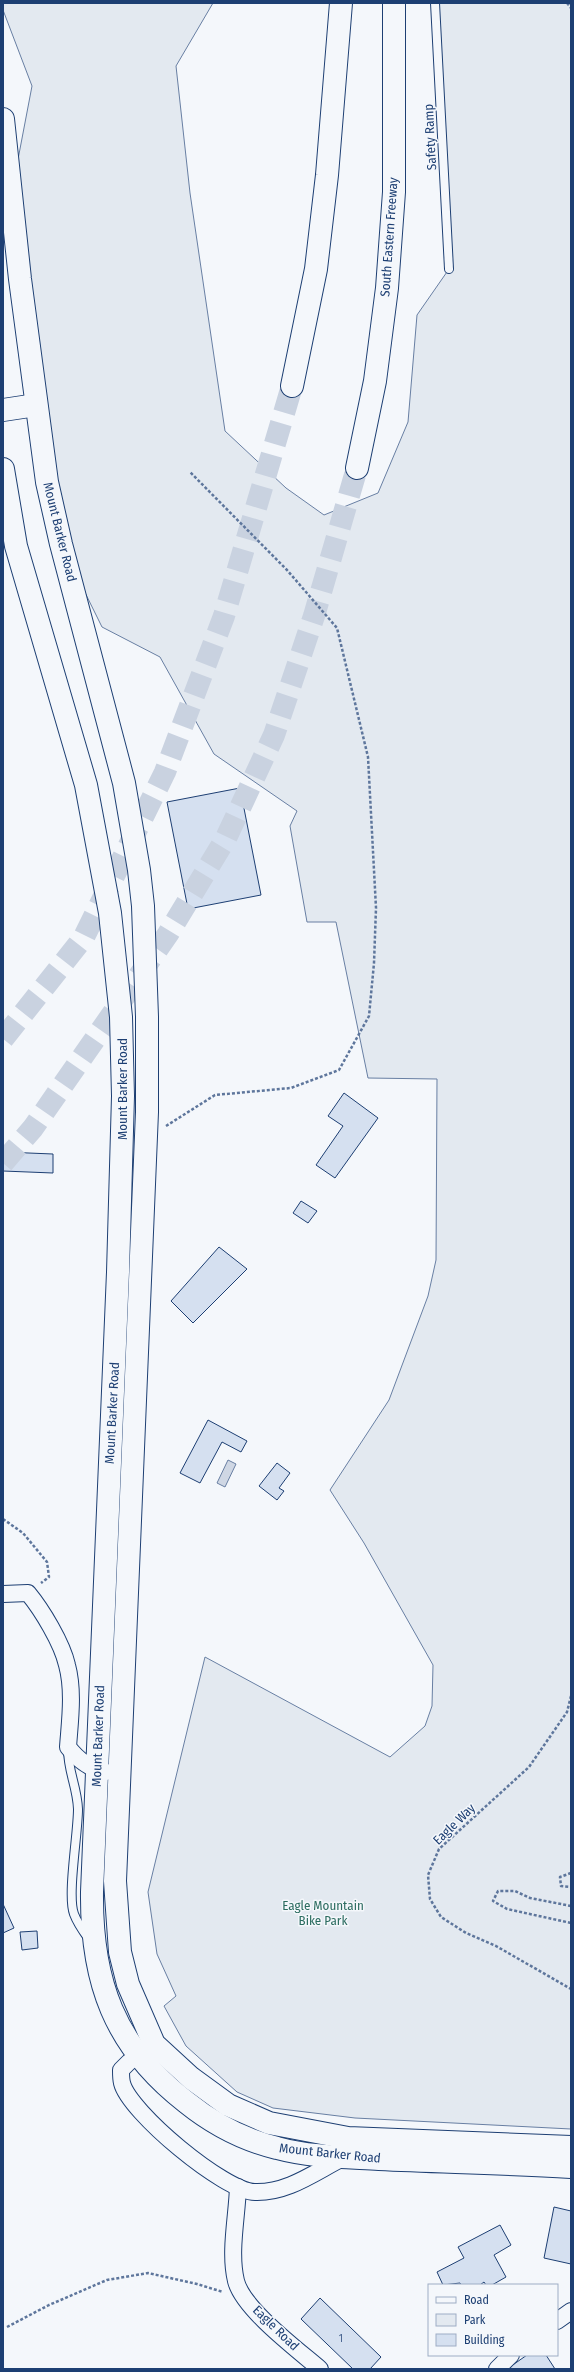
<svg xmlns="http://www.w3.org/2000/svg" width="574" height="2372" viewBox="0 0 574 2372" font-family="'Fira Sans Condensed',sans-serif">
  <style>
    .green { fill: #e3e9f0; stroke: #687fa3 }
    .water { fill: #cfd7e4; stroke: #687fa3 }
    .building { fill: #d5e0f0; stroke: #1d3f73 }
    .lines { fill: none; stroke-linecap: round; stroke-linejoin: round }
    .motorway-tunnel { stroke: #c9d2e0; stroke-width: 22; stroke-dasharray: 22 11; stroke-linecap: butt }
    .service-casing { stroke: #1d3f73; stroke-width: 10 }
    .minor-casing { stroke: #1d3f73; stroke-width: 18 }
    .secondary-casing { stroke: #1d3f73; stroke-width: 24 }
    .motorway-casing { stroke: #1d3f73; stroke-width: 24 }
    .path { stroke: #5e769c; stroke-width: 2.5; stroke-dasharray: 3 2; stroke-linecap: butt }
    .service { stroke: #f4f7fb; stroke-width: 8 }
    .minor { stroke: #f4f7fb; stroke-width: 16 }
    .secondary { stroke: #f4f7fb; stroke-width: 22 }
    .motorway { stroke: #f4f7fb; stroke-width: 22 }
    .labels { text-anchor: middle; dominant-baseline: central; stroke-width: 3; stroke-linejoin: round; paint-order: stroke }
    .number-label { font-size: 11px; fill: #4b6792 }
    .street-label { font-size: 13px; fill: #1d3f73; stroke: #f4f7fb }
    .park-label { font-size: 13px; fill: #2c6c60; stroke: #f4f7fb }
  </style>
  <rect width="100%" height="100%" fill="#f4f7fb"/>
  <!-- green -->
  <polygon class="green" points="3,3 213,3 176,66 190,193 225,431 286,488 324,515 378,493 408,422 417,315 449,269 435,3 571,3 571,2129 355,2118 273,2108 237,2092 186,2046 164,2006 176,1996 157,1954 148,1892 205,1657 390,1757 425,1726 432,1706 433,1665 364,1543 330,1490 389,1400 428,1296 436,1260 437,1079 368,1078 336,922 307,922 290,826 297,811 214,754 160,657 102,627 61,544 11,196 32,86 3,10"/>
  <!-- water -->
  <polygon class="water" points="228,1460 236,1464 225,1487 217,1483"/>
  <!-- building -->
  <g class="building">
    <polygon points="240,788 261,895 188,909 167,802"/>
    <polygon points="344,1093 378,1118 335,1178 316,1165 343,1126 328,1116"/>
    <polygon points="4,1152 53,1154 53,1173 3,1171"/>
    <polygon points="301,1201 317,1211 308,1223 293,1213"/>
    <polygon points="219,1247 247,1269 193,1323 171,1301"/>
    <polygon points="208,1420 247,1441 241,1452 222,1442 200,1483 180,1473"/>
    <polygon points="277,1463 290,1473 279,1488 284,1491 277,1500 259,1486"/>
    <polygon points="3,1904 14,1928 3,1933"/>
    <polygon points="37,1931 38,1948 22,1950 20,1932"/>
    <polygon points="554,2207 571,2211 571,2264 544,2258"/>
    <polygon points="500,2225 511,2245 494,2255 506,2277 492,2285 486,2285 484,2282 480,2285 461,2285 460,2283 443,2285 437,2272 464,2258 458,2247"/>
    <polygon points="320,2298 381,2357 370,2369 353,2369 301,2319"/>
    <polygon points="527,2355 546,2355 555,2369 507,2369"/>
  </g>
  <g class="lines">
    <!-- motorway-tunnel -->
    <g class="motorway-tunnel">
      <polyline points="3,1039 84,937 165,772 224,616 292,386"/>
      <polyline points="3,1163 33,1128 168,934 226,838 274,735 314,616 357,468"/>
    </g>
    <defs>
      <g id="service">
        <polyline points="435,3 449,269"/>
        <path d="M68 1749C68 1772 77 1786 78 1809 78 1834 67 1895 74 1914 77 1922 83 1931 88 1938"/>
      </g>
      <g id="minor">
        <path d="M3 1594 28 1593C42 1610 62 1643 67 1665 74 1691 70 1720 68 1747 78 1760 89 1769 106 1772"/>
        <path d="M146 2050 129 2062 121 2070C121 2074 121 2079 122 2083 129 2112 225 2192 255 2192 289 2193 316 2171 345 2157"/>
        <path d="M238 2187C237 2217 229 2252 236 2281 243 2309 298 2350 320 2369"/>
        <polyline points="557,2321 571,2311"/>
        <polyline points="497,2369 511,2355"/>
      </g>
      <g id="secondary">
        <polyline points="3,119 20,279 47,482 61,544 124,783 139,870 143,906 147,1017 147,1112 115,1881 120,1952 128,1984 154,2044 191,2078 228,2105 269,2123 348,2138 571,2147"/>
        <polyline points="3,410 36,405"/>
        <path d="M3 469 16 546 86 785 110 913 121 1017 123 1096 118 1272 92 1892C91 1981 114 2046 186 2102 212 2123 244 2140 277 2148 310 2157 345 2157 379 2159 443 2162 507 2163 571 2167"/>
      </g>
      <g id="motorway">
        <polyline points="292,386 316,269 327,175 341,3"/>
        <polyline points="357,468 375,381 387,288 394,192 394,3"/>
      </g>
    </defs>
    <!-- service casing -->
    <use href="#service" class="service-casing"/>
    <!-- minor casing -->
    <use href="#minor" class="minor-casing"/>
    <!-- secondary casing -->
    <use href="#secondary" class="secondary-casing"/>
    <!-- motorway casing -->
    <use href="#motorway" class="motorway-casing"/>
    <!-- path -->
    <g class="path">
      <polyline points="567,3 571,8"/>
      <polyline points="166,1126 215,1095 291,1088 339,1070 369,1016 374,963 376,908 368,757 337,628 287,570 190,472"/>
      <polyline points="3,1519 23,1533 47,1562 49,1577 41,1583"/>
      <polyline points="571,1696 567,1712 529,1767 439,1849 428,1875 430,1899 441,1917 466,1933 496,1946 571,1989"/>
      <polyline points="571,1873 560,1877 561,1886 571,1887"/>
      <polyline points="571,1906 530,1898 515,1891 498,1891 493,1901 507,1909 571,1923"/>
      <polyline points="7,2327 49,2305 107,2280 148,2273 197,2284 223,2292"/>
    </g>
    <!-- service -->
    <use href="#service" class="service"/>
    <!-- minor -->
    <use href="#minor" class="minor"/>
    <!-- secondary -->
    <use href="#secondary" class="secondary"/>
    <!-- motorway -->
    <use href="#motorway" class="motorway"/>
  </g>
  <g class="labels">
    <!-- number labels -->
    <g class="number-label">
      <text x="341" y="2338">1</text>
    </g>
    <!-- street labels -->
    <g class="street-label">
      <text transform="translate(430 137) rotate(-93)">Safety Ramp</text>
      <text transform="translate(389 237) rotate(-86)">South Eastern Freeway</text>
      <text transform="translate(60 532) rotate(76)">Mount Barker Road</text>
      <text transform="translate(122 1089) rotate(-90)">Mount Barker Road</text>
      <text transform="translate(112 1413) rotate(-87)">Mount Barker Road</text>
      <text transform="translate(98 1736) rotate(-88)">Mount Barker Road</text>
      <text transform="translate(454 1824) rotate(-44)">Eagle Way</text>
      <text transform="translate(330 2153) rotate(6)">Mount Barker Road</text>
      <text transform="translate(276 2328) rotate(44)">Eagle Road</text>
    </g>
    <!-- park labels -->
    <g class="park-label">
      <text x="323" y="1905">Eagle Mountain<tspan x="323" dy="15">Bike Park</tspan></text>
    </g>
  </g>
  <!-- border -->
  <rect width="574" height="2372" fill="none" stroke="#1d3f73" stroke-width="8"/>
  <!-- legend -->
  <rect x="428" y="2284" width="130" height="72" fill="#f4f7fb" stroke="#9eadc5"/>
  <rect x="436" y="2297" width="20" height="6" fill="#f4f7fb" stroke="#9eadc5"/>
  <text x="464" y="2304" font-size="12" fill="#1d3f73">Road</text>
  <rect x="436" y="2314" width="20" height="12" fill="#e3e9f0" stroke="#9eadc5"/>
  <text x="464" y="2324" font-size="12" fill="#1d3f73">Park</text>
  <rect x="436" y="2334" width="20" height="12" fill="#d5e0f0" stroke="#9eadc5"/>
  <text x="464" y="2344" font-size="12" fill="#1d3f73">Building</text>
</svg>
